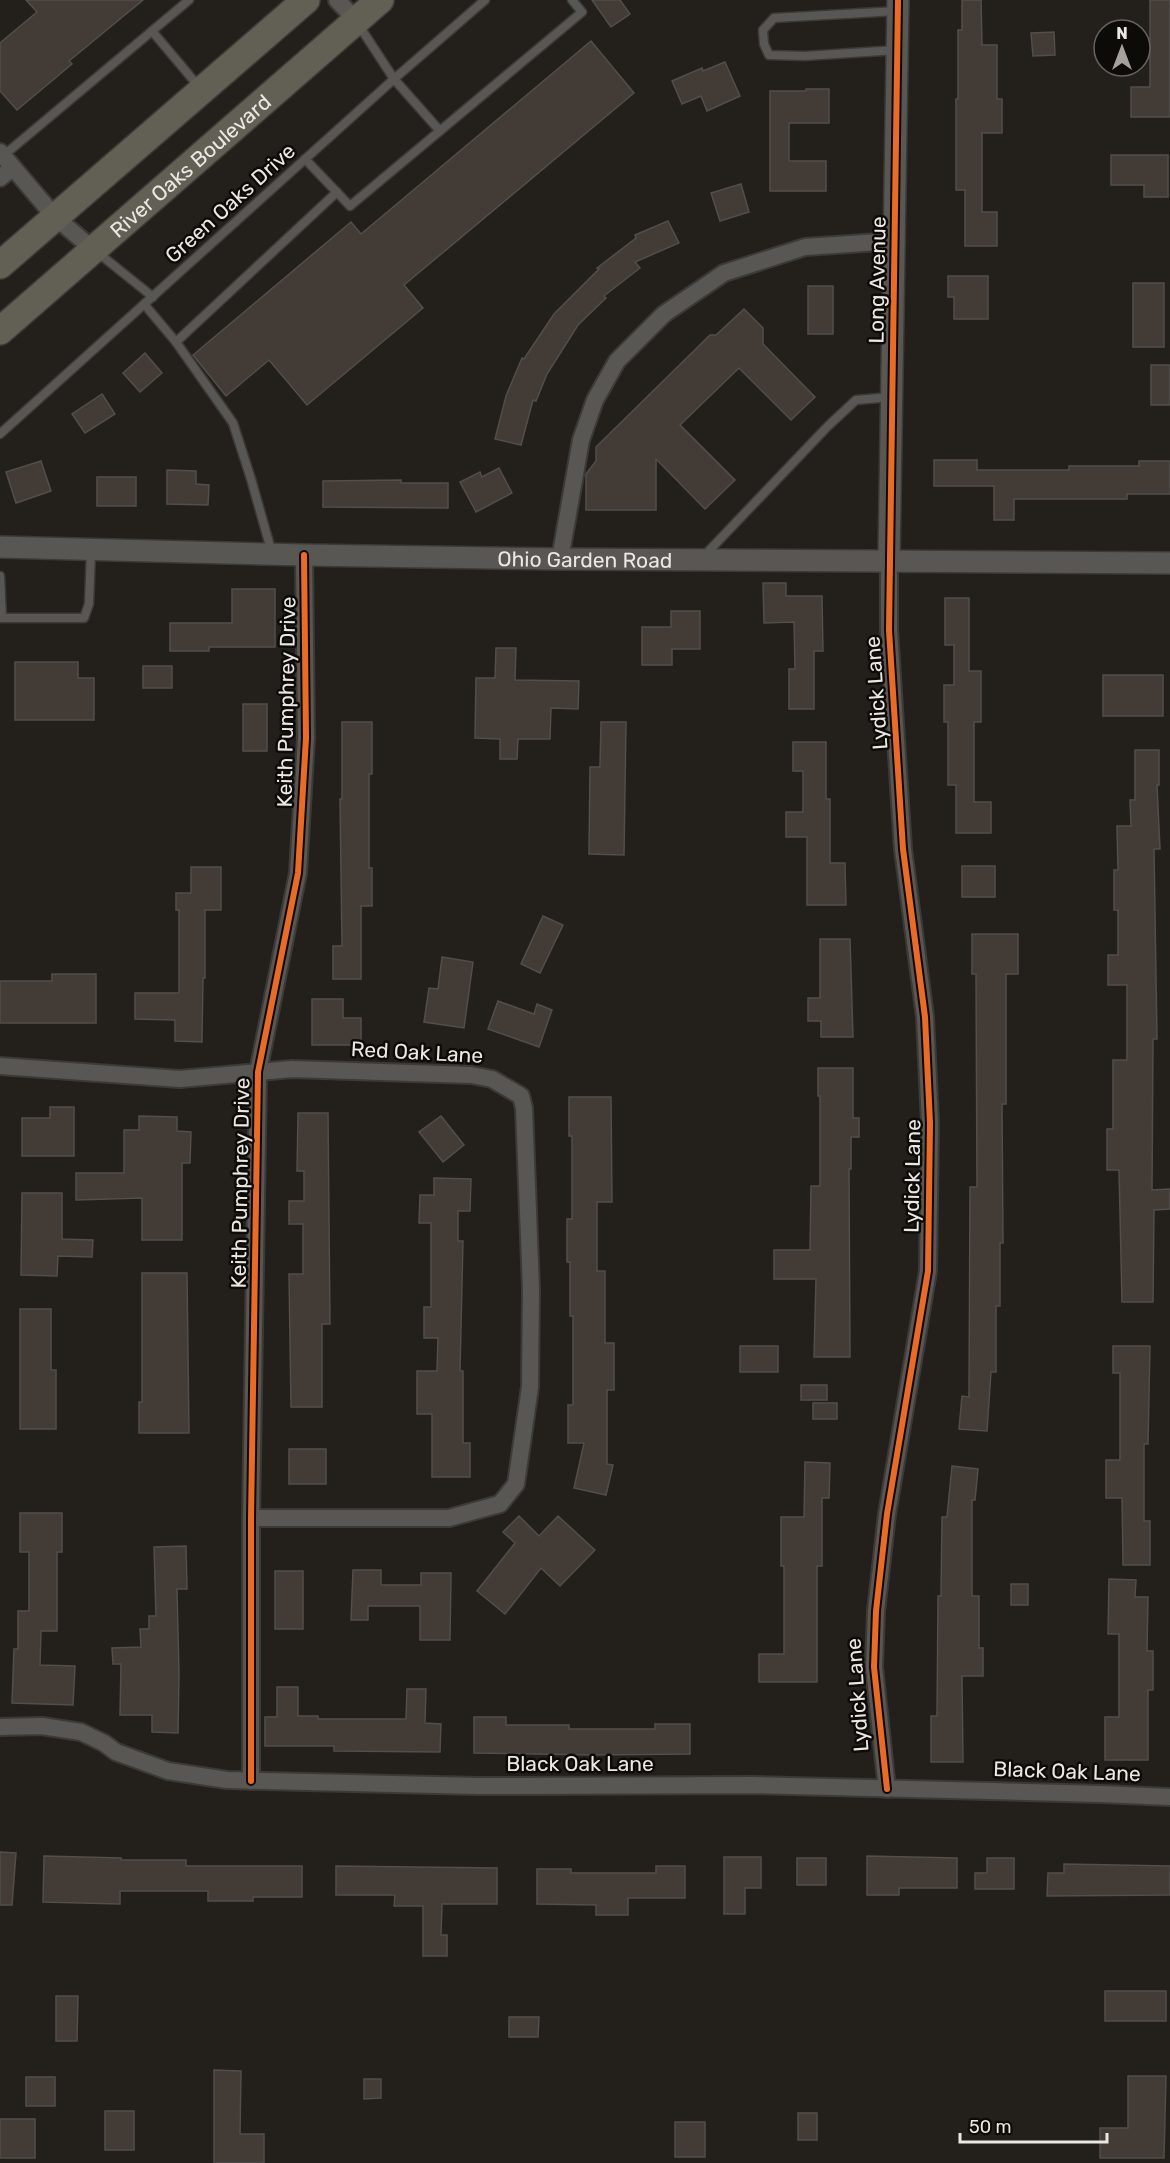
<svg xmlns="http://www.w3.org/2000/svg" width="1170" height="2163" viewBox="0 0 1170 2163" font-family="Rubik,sans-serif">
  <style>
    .building { fill: #433b35; stroke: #514e4b; stroke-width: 1.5 }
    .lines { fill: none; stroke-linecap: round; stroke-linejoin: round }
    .service-casing { stroke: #3c3a37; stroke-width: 11 }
    .minor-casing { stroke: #3c3a37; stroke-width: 20 }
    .tertiary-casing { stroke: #3c3a37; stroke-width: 24 }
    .primary-casing { stroke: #3c3a37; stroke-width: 30 }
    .service { stroke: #595753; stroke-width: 8 }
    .minor { stroke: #595753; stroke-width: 16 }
    .tertiary { stroke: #595753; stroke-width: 21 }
    .primary { stroke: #625f54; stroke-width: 27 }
    .cycleway-casing { stroke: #0d0b08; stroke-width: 10 }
    .cycleway { stroke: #ed6a23; stroke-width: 6 }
    .labels { text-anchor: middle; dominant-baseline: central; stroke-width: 5; stroke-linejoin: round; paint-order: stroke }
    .street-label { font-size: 21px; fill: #ebe8e3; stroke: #0d0b08 }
  </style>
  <rect width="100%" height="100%" fill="#23201c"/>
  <!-- building -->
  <g class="building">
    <polygon points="26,0 143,0 69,61 72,64 17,110 0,91 0,43 37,12"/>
    <polygon points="592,0 620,0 630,14 611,27"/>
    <polygon points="962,0 981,0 982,45 997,45 997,99 1002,99 1002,133 982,133 982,212 997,212 997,246 965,246 965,190 956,190 956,99 958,99 958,30 962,30"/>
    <polygon points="1150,0 1170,0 1170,117 1131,117 1131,87 1150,87"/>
    <polygon points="1054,32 1055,55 1033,56 1031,33"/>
    <polygon points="591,41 634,93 404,285 423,308 307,405 269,360 226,396 193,355 351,222 361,234"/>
    <polygon points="725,62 740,96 707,111 701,96 682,104 672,81 702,68 703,71"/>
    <polygon points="806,89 829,89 829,123 789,123 789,161 826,161 826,191 770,191 770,91 806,91"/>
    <polygon points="1111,155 1168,155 1168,197 1144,197 1144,185 1111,185"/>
    <polygon points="741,184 749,212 720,221 711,193"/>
    <polygon points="668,221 679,243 635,262 640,268 604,296 606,298 578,325 547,374 536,401 533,400 521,445 495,439 506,396 522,358 524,359 554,314 599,269 597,268 636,238 635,235"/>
    <polygon points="948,276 988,276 988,319 954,319 954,297 948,297"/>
    <rect x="1133" y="283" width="31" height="64"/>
    <rect x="808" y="286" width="25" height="48"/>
    <polygon points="744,309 763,328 763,344 815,397 791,420 739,368 680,425 735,480 705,509 656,459 656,510 586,510 586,474 596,461 596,447 710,335 716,335"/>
    <polygon points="145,353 162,373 140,392 123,373"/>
    <rect x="1151" y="365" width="19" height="40"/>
    <polygon points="102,394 115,414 85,433 72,414"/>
    <polygon points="934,460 977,460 977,470 1069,470 1069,466 1139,466 1139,461 1170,461 1170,494 1127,494 1127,499 1014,499 1014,520 994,520 994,486 934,486"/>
    <polygon points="41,461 51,491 16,503 6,472"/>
    <polygon points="499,468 512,493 476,512 460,482 480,472 482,477"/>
    <polygon points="167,470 196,471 196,484 209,485 208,505 167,504"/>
    <rect x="97" y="477" width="39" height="29"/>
    <polygon points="401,480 401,483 448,483 448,508 323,507 323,481"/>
    <polygon points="763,583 786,583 786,596 822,596 823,651 814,651 814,709 789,709 789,669 795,669 794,622 764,623"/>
    <polygon points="232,589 275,589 275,647 209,647 209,651 170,651 170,623 232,623"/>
    <polygon points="945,598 969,598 969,671 981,671 981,722 974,722 974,802 991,802 991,833 956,833 956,785 948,785 948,722 944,722 944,685 954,685 954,645 945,645"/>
    <polygon points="671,611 700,611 700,649 672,649 672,665 642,665 642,627 671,627"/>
    <polygon points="496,648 516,648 515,680 579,681 578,709 551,708 550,739 518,739 517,759 500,759 500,739 475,738 476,678 495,678"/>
    <polygon points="15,662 78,662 78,678 94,678 94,720 15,720"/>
    <rect x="143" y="666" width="29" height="22"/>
    <rect x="1103" y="675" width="60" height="41"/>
    <rect x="243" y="704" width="24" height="47"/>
    <polygon points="342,722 372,722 372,774 369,774 369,868 372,868 372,906 361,906 361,979 333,979 333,946 342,946 340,799 342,799"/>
    <polygon points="601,722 626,722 624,855 589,854 590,767 600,767"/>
    <polygon points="793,742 826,742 826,799 830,799 830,863 845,863 846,905 807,905 807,837 786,837 786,812 803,812 803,771 793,771"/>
    <polygon points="1135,750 1159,750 1159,785 1157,785 1160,849 1154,849 1157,1039 1153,1039 1152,1190 1170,1189 1170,1209 1154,1210 1153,1302 1122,1302 1119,1170 1107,1170 1107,1129 1113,1129 1113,1060 1127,1060 1127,985 1108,985 1108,955 1118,955 1118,910 1114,910 1114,870 1118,870 1117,826 1131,826 1130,800 1135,800"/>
    <rect x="962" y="866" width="33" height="31"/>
    <polygon points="191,867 221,867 221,910 205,910 205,978 203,978 202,1042 175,1041 175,1020 135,1019 135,993 179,993 179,910 176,910 176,893 191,893"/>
    <polygon points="543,916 563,925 540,973 521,964"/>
    <polygon points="972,934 1018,934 1018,974 1006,974 1006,1104 1002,1104 1003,1243 1000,1243 1000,1306 996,1306 996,1372 991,1372 987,1431 959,1429 962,1396 969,1397 970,1187 977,1187 976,974 972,974"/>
    <polygon points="820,939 850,939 853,1037 821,1037 821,1021 808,1021 808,998 820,998"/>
    <polygon points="442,957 473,962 464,1028 424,1022 429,988 438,989"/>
    <polygon points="52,974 96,974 96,1023 0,1023 0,981 52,981"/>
    <polygon points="312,999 343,999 343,1018 361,1018 361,1045 312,1045"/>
    <polygon points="498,1001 534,1014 537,1004 552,1010 539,1047 488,1029"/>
    <polygon points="818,1068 853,1068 853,1118 859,1118 859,1137 851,1137 851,1169 849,1169 850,1357 814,1357 816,1279 774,1279 774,1250 810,1250 811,1186 820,1186 820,1096 818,1096"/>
    <polygon points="569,1097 611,1097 612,1202 597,1202 597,1271 605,1271 605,1343 614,1343 614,1390 607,1390 607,1464 613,1465 606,1495 574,1488 584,1443 568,1443 568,1405 573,1405 573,1316 570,1316 570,1262 567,1262 567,1219 572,1219 572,1136 569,1136"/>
    <polygon points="50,1107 74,1107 74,1156 22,1156 22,1118 50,1118"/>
    <polygon points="298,1113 328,1113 330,1324 322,1324 322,1407 291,1407 289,1274 303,1274 303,1224 289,1224 289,1201 304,1201 304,1171 297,1171"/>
    <polygon points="139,1116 177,1117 177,1131 191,1132 190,1163 182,1163 182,1240 142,1240 142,1198 76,1200 76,1173 124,1173 124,1130 139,1130"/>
    <polygon points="441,1116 464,1145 443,1162 419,1132"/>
    <polygon points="434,1178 471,1179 470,1211 458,1211 458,1241 463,1241 460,1371 463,1371 463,1443 470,1443 470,1477 432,1477 432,1414 417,1414 417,1371 437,1371 438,1338 424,1338 424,1307 431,1307 431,1223 419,1223 420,1195 434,1195"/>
    <polygon points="22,1193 62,1193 62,1239 93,1240 92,1257 58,1256 57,1276 21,1275"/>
    <polygon points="142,1273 187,1273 189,1433 139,1433 139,1402 142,1402"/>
    <polygon points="20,1309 51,1309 51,1370 56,1370 56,1429 20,1429"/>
    <rect x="740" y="1346" width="38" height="26"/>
    <polygon points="1113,1346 1150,1346 1148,1444 1144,1444 1144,1521 1150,1521 1150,1565 1123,1565 1122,1498 1106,1498 1106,1460 1120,1460 1120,1373 1113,1373"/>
    <rect x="801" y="1385" width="26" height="15"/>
    <rect x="813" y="1403" width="24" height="16"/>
    <rect x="289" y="1449" width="37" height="35"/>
    <polygon points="805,1462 830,1463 829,1498 822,1498 822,1566 817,1566 817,1682 759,1682 759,1654 784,1654 784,1566 781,1566 781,1517 804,1517"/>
    <polygon points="952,1466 978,1469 975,1500 972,1500 972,1596 979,1596 979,1648 983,1648 983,1676 962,1676 963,1762 931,1762 931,1716 937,1716 938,1596 941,1596 942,1517 947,1517"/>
    <polygon points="20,1513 62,1513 62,1552 57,1552 57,1631 41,1631 40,1665 75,1666 73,1705 12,1703 14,1649 18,1649 18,1611 29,1611 29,1552 20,1552"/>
    <polygon points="519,1516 539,1536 558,1516 595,1550 560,1586 541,1568 505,1614 477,1591 515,1543 503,1532"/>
    <polygon points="186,1546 187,1589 177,1589 179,1673 178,1733 152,1732 152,1715 120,1715 121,1664 113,1664 112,1648 141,1647 140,1629 149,1629 149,1616 156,1616 154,1547"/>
    <polygon points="353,1570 381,1570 381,1585 421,1585 421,1573 451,1573 450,1640 420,1640 420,1606 368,1606 368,1620 351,1620"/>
    <rect x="275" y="1571" width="28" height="58"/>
    <polygon points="1109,1579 1136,1580 1135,1597 1148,1597 1147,1651 1153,1651 1153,1690 1148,1690 1148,1760 1105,1760 1105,1717 1119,1717 1119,1634 1108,1634"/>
    <rect x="1011" y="1584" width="17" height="21"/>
    <polygon points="277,1687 298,1687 298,1716 318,1716 318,1719 406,1719 407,1689 426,1689 425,1723 441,1724 440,1752 334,1751 334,1746 265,1746 265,1717 277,1717"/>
    <polygon points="474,1717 506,1717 506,1725 569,1725 569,1729 655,1729 655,1724 690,1724 690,1754 590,1755 474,1753"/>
    <polygon points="0,1852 16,1853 12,1905 0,1905"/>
    <polygon points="44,1856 121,1858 121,1860 186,1860 186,1866 302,1866 302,1897 253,1897 253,1901 208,1901 208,1891 120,1891 120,1904 43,1902"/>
    <polygon points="867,1856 957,1858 957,1888 899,1888 899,1895 867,1895"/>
    <polygon points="724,1857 761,1857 761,1888 745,1888 745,1914 724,1914"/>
    <rect x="797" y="1858" width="29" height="27"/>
    <polygon points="987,1858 1014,1858 1014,1889 975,1889 975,1873 987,1873"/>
    <polygon points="1064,1864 1170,1866 1170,1895 1047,1896 1048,1873 1064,1873"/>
    <polygon points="336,1866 497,1868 497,1904 442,1904 441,1935 447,1935 447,1956 423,1956 423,1906 394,1906 395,1895 336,1895"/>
    <polygon points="656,1866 685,1866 685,1898 628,1898 628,1915 596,1915 596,1905 537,1904 537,1869 571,1869 571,1873 656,1873"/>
    <rect x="1105" y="1991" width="61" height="30"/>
    <polygon points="56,1996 78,1996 77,2041 56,2041"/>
    <polygon points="509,2017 539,2017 538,2037 509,2037"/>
    <polygon points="214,2070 241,2071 240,2134 264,2134 264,2163 214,2163"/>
    <polygon points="1128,2076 1166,2076 1164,2158 1100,2158 1100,2128 1128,2128"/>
    <rect x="26" y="2077" width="29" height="29"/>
    <polygon points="364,2079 381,2079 381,2098 364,2099"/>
    <rect x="105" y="2111" width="29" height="39"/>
    <rect x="798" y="2113" width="19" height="27"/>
    <rect x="0" y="2119" width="35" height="39"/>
    <rect x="675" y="2122" width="30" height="35"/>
  </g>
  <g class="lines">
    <defs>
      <g id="service">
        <polyline points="358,24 394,79 440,131"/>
        <polyline points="152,31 200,88"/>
        <polyline points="897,50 805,56 769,55 764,44 763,30 774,18 897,11"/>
        <polyline points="3,156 189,0"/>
        <polyline points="305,159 350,206 582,12 572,0"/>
        <polyline points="97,252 153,297"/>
        <polyline points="144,304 176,342 233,423 251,479 272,553"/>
        <polyline points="176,342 337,192"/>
        <polyline points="0,434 394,79 485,0"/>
        <polyline points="703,557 828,426 856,400 891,397"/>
        <polyline points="0,576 2,618 84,618 89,604 91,551"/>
      </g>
      <g id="minor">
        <polyline points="337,0 357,21"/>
        <polyline points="0,152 55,217 94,250"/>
        <polyline points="0,178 12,168"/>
        <polyline points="560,559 581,440 595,400 617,361 664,314 724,273 805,247 894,241"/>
        <polyline points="0,1066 180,1079 292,1069 471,1075 492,1079 521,1096 524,1108 531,1289 530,1387 516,1484 500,1504 449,1518 251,1518"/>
        <polyline points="0,1727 42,1726 81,1732 104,1743 116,1752 168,1771 227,1780 479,1786 753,1785 1101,1794 1170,1797"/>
        <polyline points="251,1781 251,1518 258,1072 298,873 306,738 304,555"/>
        <polyline points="887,1789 874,1667 876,1611 887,1514 928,1271 930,1123 925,1017 903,849 889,630 889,560"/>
      </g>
      <g id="tertiary">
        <path id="s1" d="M0 547 304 555 560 559 1170 563"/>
        <polyline points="889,560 898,0"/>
      </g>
      <g id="primary">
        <polyline points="0,265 306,0"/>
        <path id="s2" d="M0 331 380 0"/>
      </g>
    </defs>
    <!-- service casing -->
    <use href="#service" class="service-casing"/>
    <!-- minor casing -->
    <use href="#minor" class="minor-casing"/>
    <!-- tertiary casing -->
    <use href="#tertiary" class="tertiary-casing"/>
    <!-- primary casing -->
    <use href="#primary" class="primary-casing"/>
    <!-- service -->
    <use href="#service" class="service"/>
    <!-- minor -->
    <use href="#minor" class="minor"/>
    <!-- tertiary -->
    <use href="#tertiary" class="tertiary"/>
    <!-- primary -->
    <use href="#primary" class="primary"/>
    <defs>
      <g id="cycleway">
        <polyline points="251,1781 251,1518 258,1072 298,873 306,738 304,555"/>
        <polyline points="887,1789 874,1667 876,1611 887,1514 928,1271 930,1123 925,1017 903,849 889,630 898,0"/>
      </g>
    </defs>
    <!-- cycleway casing -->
    <use href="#cycleway" class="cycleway-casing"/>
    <!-- cycleway -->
    <use href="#cycleway" class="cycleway"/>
  </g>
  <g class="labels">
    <!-- street labels -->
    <g class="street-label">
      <text stroke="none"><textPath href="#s2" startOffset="252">River Oaks Boulevard</textPath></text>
      <text transform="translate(230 203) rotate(-42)">Green Oaks Drive</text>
      <text transform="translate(877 280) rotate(-89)">Long Avenue</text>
      <text stroke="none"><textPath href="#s1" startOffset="585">Ohio Garden Road</textPath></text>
      <text transform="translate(876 693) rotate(-94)">Lydick Lane</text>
      <text transform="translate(286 702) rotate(-89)">Keith Pumphrey Drive</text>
      <text transform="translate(417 1052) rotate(3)">Red Oak Lane</text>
      <text transform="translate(912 1176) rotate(-89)">Lydick Lane</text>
      <text transform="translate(240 1183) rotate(-89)">Keith Pumphrey Drive</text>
      <text transform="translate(857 1695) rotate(-94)">Lydick Lane</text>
      <text x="580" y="1763">Black Oak Lane</text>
      <text transform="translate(1067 1771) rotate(2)">Black Oak Lane</text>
    </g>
  </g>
  <!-- north arrow -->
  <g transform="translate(1122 48)"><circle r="28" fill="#0d0b08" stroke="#666360" stroke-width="1.5"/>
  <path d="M0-4.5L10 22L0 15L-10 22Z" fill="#a5a29d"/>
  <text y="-9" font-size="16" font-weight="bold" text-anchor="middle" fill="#ebe8e3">N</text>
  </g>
  <!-- scale -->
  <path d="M960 2133v9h147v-9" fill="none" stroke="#ebe8e3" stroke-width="3"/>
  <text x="969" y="2133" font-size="18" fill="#ebe8e3" stroke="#0d0b08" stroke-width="4.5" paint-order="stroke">50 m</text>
</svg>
